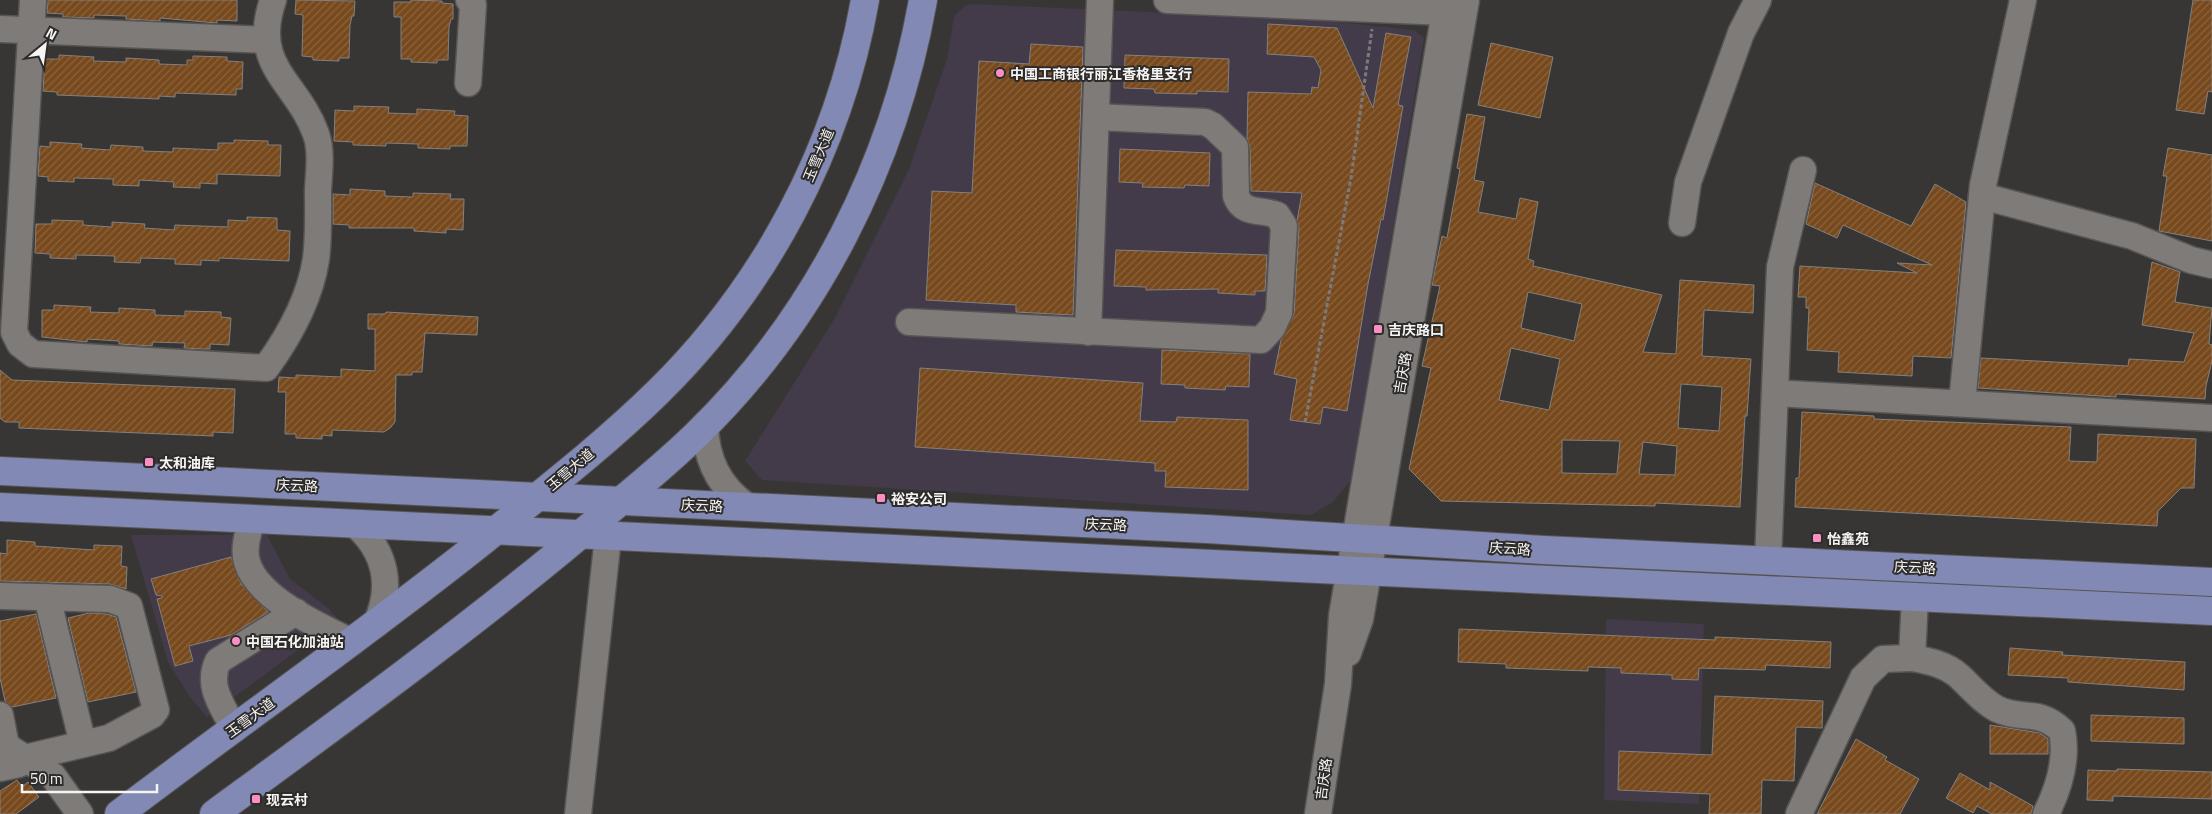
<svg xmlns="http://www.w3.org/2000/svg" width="2212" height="814" viewBox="0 0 2212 814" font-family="'Titillium Web','Noto Sans SC',sans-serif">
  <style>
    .commercial { fill: #433a4a }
    .building { fill: url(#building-hatch); stroke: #83807e; fill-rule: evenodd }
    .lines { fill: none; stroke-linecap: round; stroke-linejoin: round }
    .minor-casing { stroke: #575554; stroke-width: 29 }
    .major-casing { stroke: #575554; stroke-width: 30 }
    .path { stroke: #7d7b79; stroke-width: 3; stroke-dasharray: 4 2.5; stroke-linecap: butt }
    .minor { stroke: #7e7b79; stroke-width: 26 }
    .major { stroke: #8289b4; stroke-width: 28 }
    .poi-dot { fill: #fb8fc4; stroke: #2e2c2a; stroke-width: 2 }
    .labels { text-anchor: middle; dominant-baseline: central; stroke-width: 4; stroke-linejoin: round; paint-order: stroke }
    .poi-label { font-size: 14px; font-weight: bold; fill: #f6f5f3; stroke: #2e2c2a; text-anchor: start }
    .street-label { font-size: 14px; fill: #f6f5f3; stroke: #2e2c2a }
  </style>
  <defs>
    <pattern id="building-hatch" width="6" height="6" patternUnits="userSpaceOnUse" patternTransform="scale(1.25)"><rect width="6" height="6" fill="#77491d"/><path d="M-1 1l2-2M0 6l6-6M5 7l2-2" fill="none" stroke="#8b643e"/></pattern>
  </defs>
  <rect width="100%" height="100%" fill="#383634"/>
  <!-- commercial -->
  <g class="commercial">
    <polygon points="975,4 1319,20 1414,30 1424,38 1357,448 1350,481 1333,502 1311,515 762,480 745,461 835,318 909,169 947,59 954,16 966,5"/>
    <polygon points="131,535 267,535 290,579 328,608 339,620 207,717 190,697 168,662"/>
    <polygon points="1606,619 1704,624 1699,804 1604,800"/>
  </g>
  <!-- building -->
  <g class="building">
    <polygon points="48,0 237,0 237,21 217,20 217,23 160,18 160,21 126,19 126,16 94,15 94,18 63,17 63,14 47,13"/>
    <polygon points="296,0 355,1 354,16 352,16 350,25 349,58 339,58 339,61 313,60 313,57 302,56 303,15 295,14"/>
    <polygon points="411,0 442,1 442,3 453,4 453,19 451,19 449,27 448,60 437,60 437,63 411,62 411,59 401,59 401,17 394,17 394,2 411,2"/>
    <polygon points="2193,0 2212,0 2212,92 2208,91 2204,114 2176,110"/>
    <polygon points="1268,24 1337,28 1373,108 1386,33 1411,37 1398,105 1403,106 1383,220 1381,219 1368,284 1347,411 1323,407 1320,424 1290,420 1297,379 1274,374 1281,340 1294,314 1299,227 1297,221 1302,193 1251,191 1250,147 1247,138 1248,92 1311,94 1312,87 1318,88 1321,70 1314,57 1267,54"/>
    <polygon points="1491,43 1553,57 1540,118 1478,105"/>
    <polygon points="1031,44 1083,47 1073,315 1016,312 1016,305 926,300 932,191 972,193 979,61 1029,64"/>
    <polygon points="59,55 94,57 93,61 126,62 126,58 159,60 159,64 187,65 187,60 193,60 193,56 227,57 227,61 243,62 242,89 236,89 236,95 175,93 175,97 159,96 159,99 57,95 57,92 43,91 45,59 59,59"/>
    <polygon points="1125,55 1229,59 1228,92 1197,91 1197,94 1155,93 1154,89 1124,88"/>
    <polygon points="354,106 389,107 388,113 417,114 417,109 455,111 454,115 468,116 467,146 450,146 450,149 418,148 418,144 386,143 386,146 353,145 353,142 334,141 335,110 354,111"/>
    <path d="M1467 114 1485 117 1474 180 1484 182 1478 212 1516 219 1520 198 1538 202 1528 259 1534 261 1533 266 1662 295 1643 352 1676 354 1680 280 1754 285 1753 313 1704 310 1702 356 1751 359 1747 416H1745L1740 507 1655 503V506L1441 501 1409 469 1431 368 1422 366 1440 286 1432 285 1442 236 1447 238 1460 169 1457 168ZM1528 292 1582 304 1574 341 1521 328ZM1511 348 1560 359 1549 410 1499 400ZM1681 384 1722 387 1719 431 1678 428ZM1562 440 1620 441 1617 474 1562 473ZM1643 442 1677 446 1675 475 1639 474Z"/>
    <polygon points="234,140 268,141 268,145 281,145 280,176 217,174 217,184 200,183 200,188 173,187 174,182 139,180 139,186 113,185 113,179 74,178 74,182 48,181 48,177 38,176 40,146 50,147 50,142 82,144 81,148 110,150 111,145 143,147 143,151 173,152 173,148 218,150 218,143 234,143"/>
    <polygon points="2168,148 2212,155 2212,241 2159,231 2167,176 2163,176"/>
    <polygon points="1120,149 1210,153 1209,186 1185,185 1184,188 1142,187 1143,183 1119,182"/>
    <polygon points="1815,183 1911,226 1935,184 1966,202 1951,358 1913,356 1912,376 1838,372 1839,352 1807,350 1809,308 1806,308 1806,297 1798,297 1800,266 1917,273 1897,263 1932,265 1843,225 1837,238 1806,224"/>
    <polygon points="350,189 385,191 385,196 413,197 413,193 451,194 450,199 464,199 463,230 446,229 446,233 414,231 414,228 349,228 349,225 333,224 333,194 350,195"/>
    <polygon points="247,217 277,218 277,230 290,231 289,261 219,258 219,261 201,260 201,265 175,264 175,259 141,258 140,263 114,262 115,256 76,255 76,259 50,258 50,254 35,253 36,224 52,224 52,220 83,221 83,225 112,227 112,222 145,224 144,228 174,230 175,225 228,227 228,220 247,221"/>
    <polygon points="1116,250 1267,255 1265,291 1255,291 1255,295 1218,293 1218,289 1146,290 1146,287 1114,286"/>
    <polygon points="2152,262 2180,272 2175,302 2212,308 2209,344 2212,345 2212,361 2206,386 2205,399 2116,394 2116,397 1978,388 1981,358 2128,366 2129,359 2184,362 2194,333 2142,325"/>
    <polygon points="54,305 91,307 90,312 119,313 119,308 155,310 155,315 185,316 185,311 221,312 221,317 231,318 229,345 210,344 210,349 201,349 184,348 185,343 153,342 152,346 119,344 119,341 87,339 87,342 42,337 42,310 54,310"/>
    <polygon points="386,312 478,317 477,335 425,333 422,372 412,372 412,375 396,375 395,422 390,428 384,432 332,430 332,436 322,435 322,439 296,438 296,434 285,434 286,392 278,392 279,377 296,378 296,375 341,377 341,369 375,371 375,329 368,329 368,314 385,314"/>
    <polygon points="1162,350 1250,354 1249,387 1226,386 1225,390 1185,388 1185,385 1161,384"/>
    <polygon points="920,368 1143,383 1140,421 1176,422 1177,417 1248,420 1248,490 1165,487 1166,471 1155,471 1155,463 915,447"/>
    <polygon points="0,370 12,380 235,389 233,433 213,432 213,436 19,428 19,422 5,422 0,418"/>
    <polygon points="1802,412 1874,416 1874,419 2071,427 2069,461 2097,462 2098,434 2196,439 2194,488 2181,488 2158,511 2157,526 1795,507 1796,478 1799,478"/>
    <polygon points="7,540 35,542 35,546 94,550 94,545 122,546 121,566 127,567 126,589 110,584 0,581 0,553 7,554"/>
    <polygon points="231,557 241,584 268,612 231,635 189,646 193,661 175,666 157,599 162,598 162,596 156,595 151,579"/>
    <polygon points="89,613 107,614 116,617 136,692 88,702 68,618"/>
    <polygon points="36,614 56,698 12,707 5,701 0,678 0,621"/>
    <polygon points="1459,629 1715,640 1715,637 1831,642 1830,668 1766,665 1765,670 1699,668 1698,680 1672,679 1672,675 1621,673 1621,668 1588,667 1588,671 1506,668 1506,664 1458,662"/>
    <polygon points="2010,648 2063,652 2062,655 2185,662 2184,690 2068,682 2068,678 2008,675"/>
    <polygon points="1715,696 1823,701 1822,728 1796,727 1794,781 1762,780 1761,814 1709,814 1710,794 1618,790 1619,751 1712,755"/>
    <polygon points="2091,715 2184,718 2184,744 2091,741"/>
    <polygon points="1990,725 2040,733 2048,739 2048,754 1990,754"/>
    <polygon points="1856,739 1887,757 1885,760 1919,779 1900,814 1817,814"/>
    <polygon points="2117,769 2212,772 2212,799 2113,796 2113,801 2087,800 2088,770 2117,771"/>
    <polygon points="1960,773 1990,790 1990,782 2033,806 2031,814 1992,814 1977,806 1973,813 1946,798"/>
    <polygon points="17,780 22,787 28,782 39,797 16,814 0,814 0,791"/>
  </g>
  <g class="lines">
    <defs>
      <g id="minor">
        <path d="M33 0 14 332 20 344 33 354 266 368C290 335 310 299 316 259 319 237 318 213 318 190 319 172 322 151 316 134 297 81 250 67 273 0"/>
        <polyline points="1167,0 1445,12"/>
        <polyline points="0,29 267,40"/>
        <polyline points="468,83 473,5 469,0"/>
        <polyline points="1982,196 2132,236 2191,260 2212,265"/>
        <polyline points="1682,223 1688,182 1741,33 1758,0"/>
        <path d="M909 322 1261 340 1272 328 1279 313 1284 226 1277 215C1261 209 1243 215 1236 196L1235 147 1213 126 1205 122 1096 117"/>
        <polyline points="1088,332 1100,0"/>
        <polyline points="1775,393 2212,418"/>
        <polyline points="1962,403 1983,185 2023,0"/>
        <path d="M705 425C706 460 719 487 748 507"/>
        <path d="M252 520C248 533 243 548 247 562 257 598 320 627 352 642"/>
        <path d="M356 525C386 552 393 587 376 624"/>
        <polyline points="1768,560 1780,267 1803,170"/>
        <polyline points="0,596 110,599 129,606 156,710 152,715 109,738 25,758 19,764 0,768"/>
        <polyline points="47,597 83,744"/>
        <polyline points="1348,653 1360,619 1466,0"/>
        <path d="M1912 658C1929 661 1945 664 1959 676 1972 688 1982 701 1997 709 2022 721 2039 708 2062 731 2068 760 2059 788 2046 814"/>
        <polyline points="0,715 6,746 53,776 80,814"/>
        <path d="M234 729C223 706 206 687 218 661L296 612"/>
        <polyline points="578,814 608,537"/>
        <polyline points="1318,814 1338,684 1342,616 1447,0"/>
        <polyline points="1799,814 1863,678 1883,659 1912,658 1915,597"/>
      </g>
      <g id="major">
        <polyline points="0,471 1207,529 1544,550 2212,582"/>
        <polyline points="0,507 2212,611"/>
        <path d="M119 814C240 722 365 635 484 540 543 492 604 445 658 392 765 287 839 148 865 0"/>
        <path d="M214 814C330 729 446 645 557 554 604 514 653 477 697 434 816 318 894 164 923 0"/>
      </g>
    </defs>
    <!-- minor casing -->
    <use href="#minor" class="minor-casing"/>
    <!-- major casing -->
    <use href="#major" class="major-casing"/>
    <!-- path -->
    <polyline class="path" points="1305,422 1351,178 1372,29"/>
    <!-- minor -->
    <use href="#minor" class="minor"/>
    <!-- major -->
    <use href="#major" class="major"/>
  </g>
  <!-- markers -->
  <g class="poi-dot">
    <circle cx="1000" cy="73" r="5"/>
    <rect x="1373" y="324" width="10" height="10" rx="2.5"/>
    <rect x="144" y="457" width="10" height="10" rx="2.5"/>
    <rect x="876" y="493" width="10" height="10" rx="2.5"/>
    <rect x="1812" y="533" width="10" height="10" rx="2.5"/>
    <circle cx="236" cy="641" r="5"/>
    <rect x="251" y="794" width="10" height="10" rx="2.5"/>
  </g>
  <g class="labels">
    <!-- poi labels -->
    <g class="poi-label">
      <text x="1010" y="73">中国工商银行丽江香格里支行</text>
      <text x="1388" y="329">吉庆路口</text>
      <text x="159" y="462">太和油库</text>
      <text x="891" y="498">裕安公司</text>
      <text x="1827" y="538">怡鑫苑</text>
      <text x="246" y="641">中国石化加油站</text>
      <text x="266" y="799">现云村</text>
    </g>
    <!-- street labels -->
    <g class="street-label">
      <text transform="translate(818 155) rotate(-67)">玉雪大道</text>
      <text transform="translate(1402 373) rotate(-80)">吉庆路</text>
      <text transform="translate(570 469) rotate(-40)">玉雪大道</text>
      <text transform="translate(297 485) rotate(3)">庆云路</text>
      <text transform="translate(702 505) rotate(3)">庆云路</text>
      <text transform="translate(1106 524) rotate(3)">庆云路</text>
      <text transform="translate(1510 548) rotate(4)">庆云路</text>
      <text transform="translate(1915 567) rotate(3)">庆云路</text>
      <text transform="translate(250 717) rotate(-36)">玉雪大道</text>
      <text transform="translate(1323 779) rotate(-82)">吉庆路</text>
    </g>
  </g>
  <!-- north arrow -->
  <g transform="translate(45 45) rotate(29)" stroke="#2e2c2a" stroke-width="4" paint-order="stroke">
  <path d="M0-4L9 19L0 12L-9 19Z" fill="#f6f5f3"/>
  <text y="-8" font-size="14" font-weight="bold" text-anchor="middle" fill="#f6f5f3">N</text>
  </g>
  <!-- scale -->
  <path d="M22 784v8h135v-8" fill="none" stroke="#f6f5f3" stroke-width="2.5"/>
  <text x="30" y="784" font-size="15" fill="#f6f5f3" stroke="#2e2c2a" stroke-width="4" paint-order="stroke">50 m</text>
</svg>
